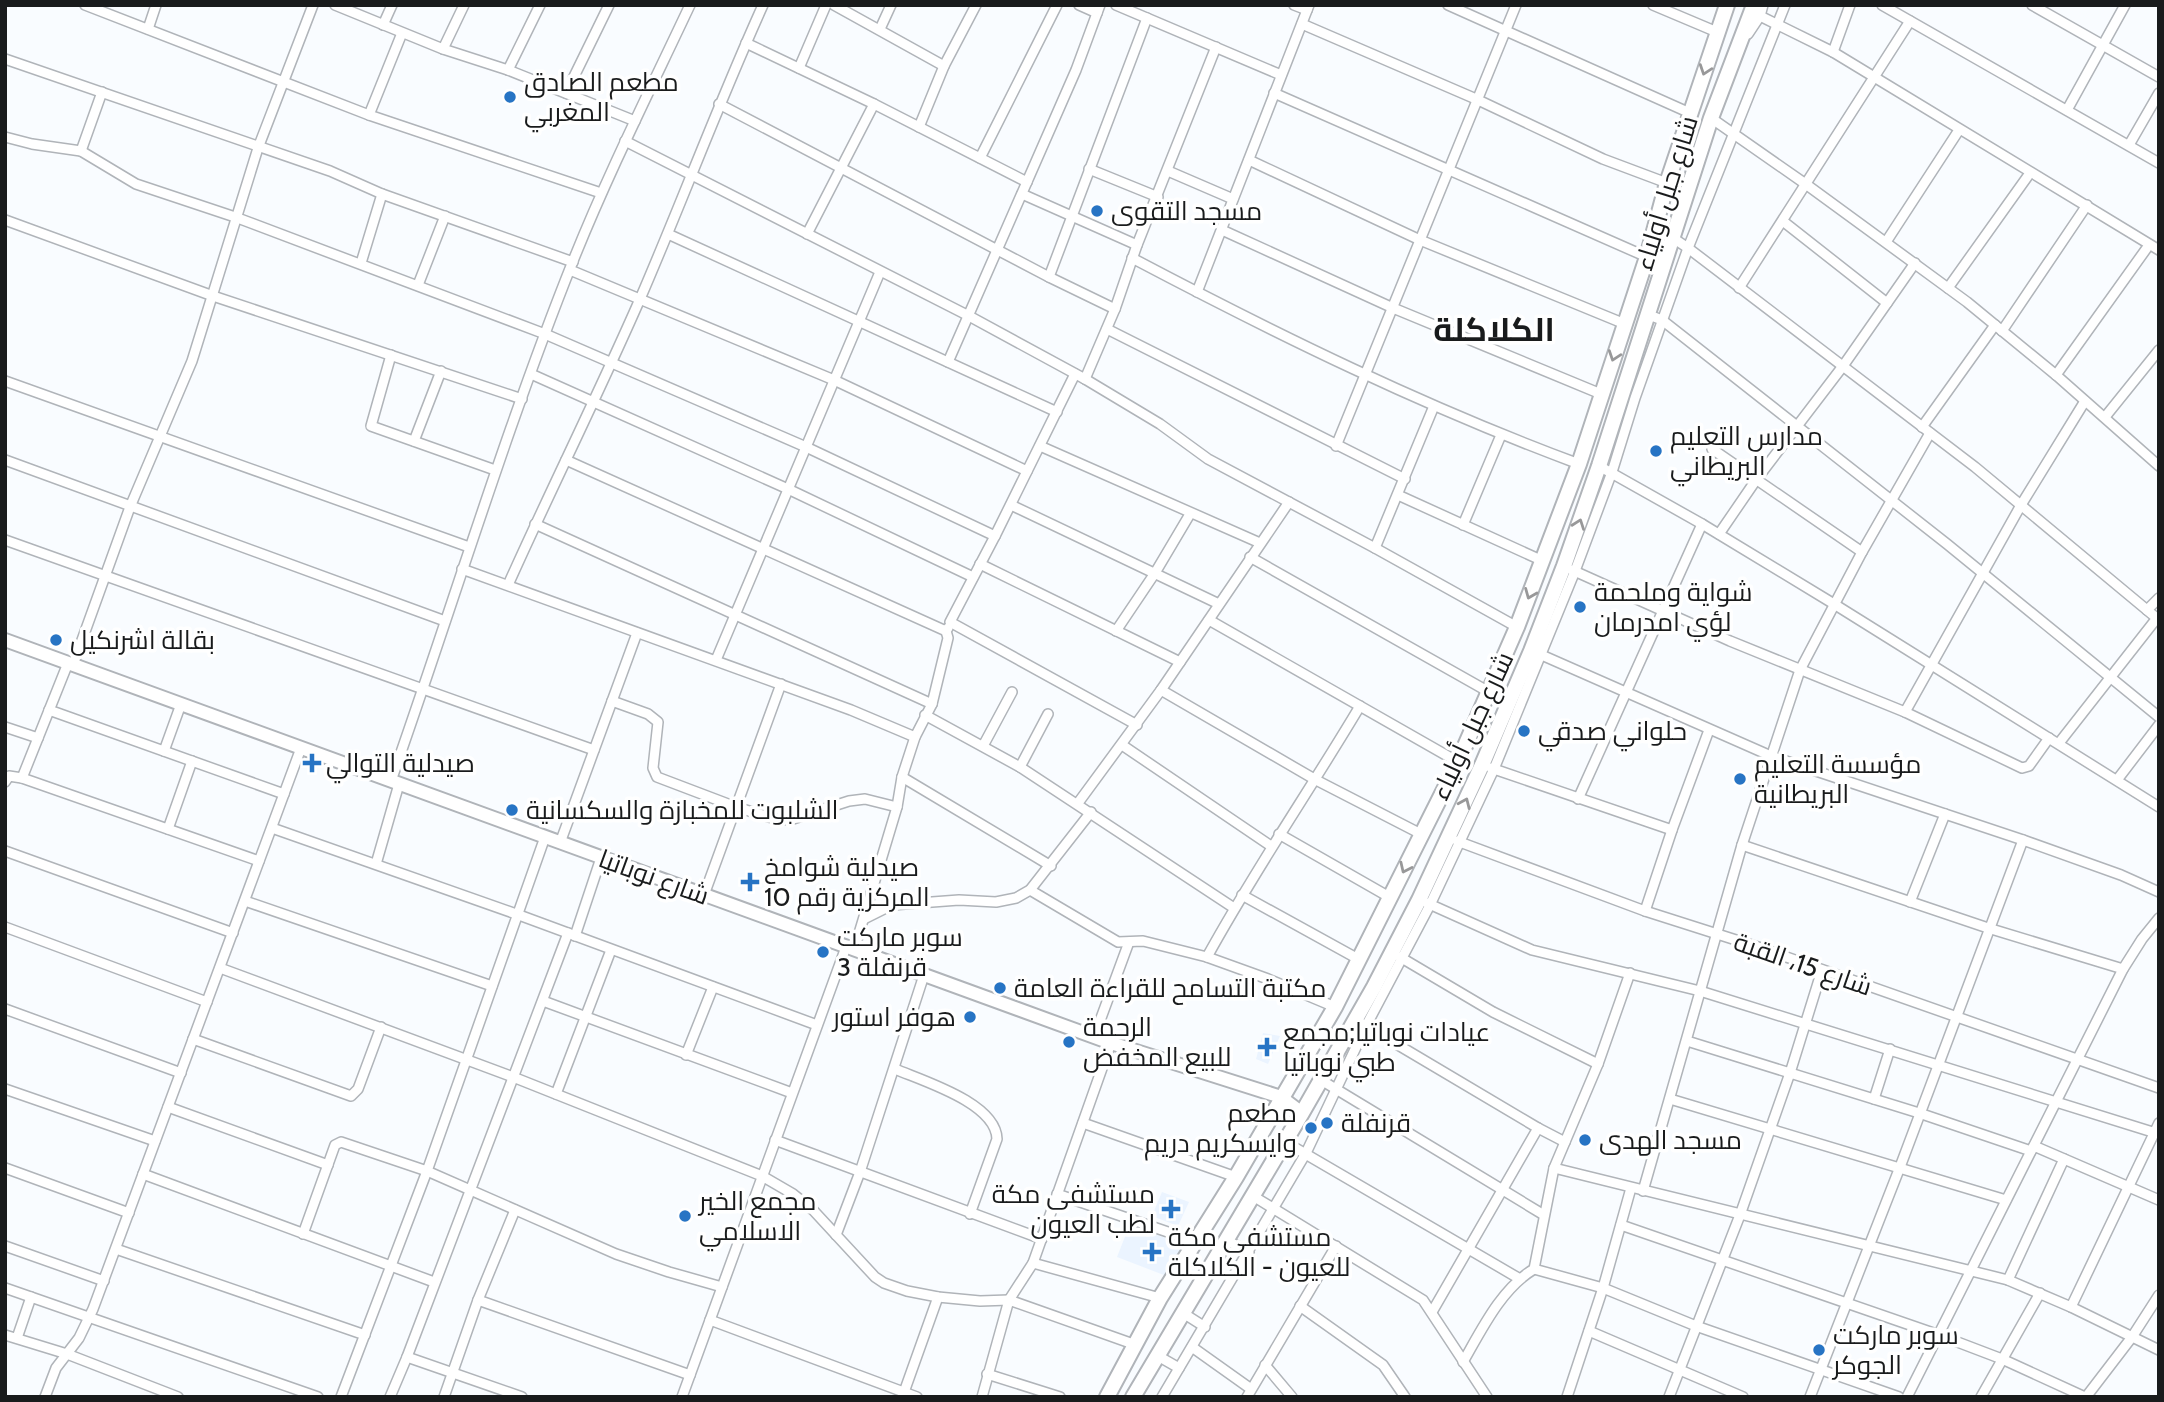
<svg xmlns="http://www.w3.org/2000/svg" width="2164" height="1402" viewBox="0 0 2164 1402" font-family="Cabin,Cairo,sans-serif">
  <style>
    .built { fill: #ebf4ff }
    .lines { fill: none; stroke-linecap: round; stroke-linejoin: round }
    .street-casing { stroke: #b0b4b9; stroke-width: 12 }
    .secondary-casing { stroke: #b0b4b9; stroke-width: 16 }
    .primary-casing { stroke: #b0b4b9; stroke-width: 18 }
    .street { stroke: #fff; stroke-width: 9 }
    .secondary { stroke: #fff; stroke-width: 12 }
    .primary { stroke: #fff; stroke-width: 14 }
    .oneway { stroke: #989899 }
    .poi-dot { fill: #2774c4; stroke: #fff; stroke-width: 2.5 }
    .labels { text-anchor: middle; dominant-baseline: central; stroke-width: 7; stroke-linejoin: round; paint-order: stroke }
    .poi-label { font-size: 26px; fill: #191b1c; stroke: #fff; text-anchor: start }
    .street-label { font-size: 26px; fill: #191b1c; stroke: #fff }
    .district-label { font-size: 33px; font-weight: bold; fill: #191b1c; stroke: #fff }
  </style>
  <rect width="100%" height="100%" fill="#f9fcff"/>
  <!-- built -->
  <g class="built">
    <polygon points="1263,1033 1280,1036 1268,1064 1256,1059"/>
    <polygon points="1162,1192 1189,1202 1178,1226 1152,1216"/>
    <polygon points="1130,1224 1188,1247 1169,1277 1117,1257"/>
  </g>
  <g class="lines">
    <defs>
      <g id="street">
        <polyline points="85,5 369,115 601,193"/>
        <polyline points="335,5 443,49 508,70 635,121"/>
        <polyline points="834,5 944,66"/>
        <polyline points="1079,5 1097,13"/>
        <polyline points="1116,5 1281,75"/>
        <polyline points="1294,5 1307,10"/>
        <polyline points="1448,5 1690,113"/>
        <polyline points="1653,5 1717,32"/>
        <polyline points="1882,5 2159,163"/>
        <polyline points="2032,5 2159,77"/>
        <polyline points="1760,16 1833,52 2159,250"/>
        <polyline points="1302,24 1476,99 1603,159 1667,183"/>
        <polyline points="383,25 392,5"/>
        <polyline points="148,29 156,5"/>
        <polyline points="880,29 891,5"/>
        <polyline points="1748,34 1760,16 1763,5"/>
        <polyline points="746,43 874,104 1027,182"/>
        <polyline points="443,49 464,5"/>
        <polyline points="1833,52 1850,5"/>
        <polyline points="5,59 330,171 382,194 573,262"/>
        <polyline points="799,68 826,5"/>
        <polyline points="508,70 540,5"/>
        <polyline points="566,93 609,5"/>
        <polyline points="1274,93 1647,257"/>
        <polyline points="719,104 1049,277 1115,309"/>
        <polyline points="2067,110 2125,5"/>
        <polyline points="369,115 402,33"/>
        <polyline points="1711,118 1807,185 1967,302 2056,375 2159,466"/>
        <polyline points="919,127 944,66 976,5"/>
        <polyline points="5,137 32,144 81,151 136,184 235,217 545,334 806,447 995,536"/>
        <polyline points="625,141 969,316 1085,379 1160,424 1208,459 1375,548 1517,627"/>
        <polyline points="2129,145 2159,93"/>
        <polyline points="81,151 102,92"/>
        <polyline points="980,158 1057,5"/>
        <polyline points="1249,160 1420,240 1625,324"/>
        <polyline points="1089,169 1158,197"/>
        <polyline points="1168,171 1233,199"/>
        <polyline points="1022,194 1137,245"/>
        <polyline points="5,220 213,296 522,399"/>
        <polyline points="1784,222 1887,303"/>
        <polyline points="1222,230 1393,308 1601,394"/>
        <polyline points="668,234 1057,412"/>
        <polyline points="807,234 874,104"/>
        <polyline points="1673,238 1688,248 1975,467 2159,620"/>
        <polyline points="1886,242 1959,130"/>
        <path d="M1132 258C1278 335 1425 407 1579 464"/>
        <polyline points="361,263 382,194"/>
        <polyline points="570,270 834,380 1027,471"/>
        <polyline points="1049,277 1147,18"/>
        <polyline points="418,285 445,216"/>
        <polyline points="1739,288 1910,21"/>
        <polyline points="1948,288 2030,173"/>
        <polyline points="1197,292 1309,5"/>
        <polyline points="1649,315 1662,320 1947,544 2159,717"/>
        <polyline points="1107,329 1405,479"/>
        <polyline points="2002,331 2087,205"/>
        <polyline points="391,355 371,426 495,470"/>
        <polyline points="948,362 1076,70 1100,5"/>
        <polyline points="531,374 788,489 973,577"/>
        <polyline points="1075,374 995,536 950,622 1137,725"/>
        <polyline points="2056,375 2149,245"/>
        <polyline points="1085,379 1115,309 1137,245 1216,47"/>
        <polyline points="5,381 469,547"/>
        <polyline points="2105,417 2159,350"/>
        <polyline points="1922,427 1995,325"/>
        <polyline points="414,441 441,371"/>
        <polyline points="1040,446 1260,543"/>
        <polyline points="1336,446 1516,5"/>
        <polyline points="1712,449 1862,552"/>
        <polyline points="5,460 445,621"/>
        <polyline points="566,460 946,631"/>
        <polyline points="1599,466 1702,524 1834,604 2159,807"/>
        <polyline points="1398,495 1543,561"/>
        <polyline points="1011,505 1219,604"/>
        <polyline points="535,524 932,704"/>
        <polyline points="1463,525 1501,435"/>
        <polyline points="1719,534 1756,480 1843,366 1915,263"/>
        <polyline points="5,540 594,750"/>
        <polyline points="1375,548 1434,406"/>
        <polyline points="1250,557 1489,692"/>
        <polyline points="980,564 1180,662"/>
        <polyline points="462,569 851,710 915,737"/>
        <polyline points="1572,570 1730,641 1905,712 2022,768 2029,766 2049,738"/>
        <path d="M508 585C551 489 598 395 640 299 682 202 719 102 763 5"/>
        <polyline points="2147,610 2159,598"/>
        <polyline points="1209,620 1458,762"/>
        <polyline points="1116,631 1155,573 1190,514"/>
        <polyline points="1537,653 1771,756 2023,840 2121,875 2159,892"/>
        <polyline points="716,660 880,272"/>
        <polyline points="73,665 130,507 192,361 258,148 313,5"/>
        <polyline points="1161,690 1316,780 1421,834"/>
        <polyline points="612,701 648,714 658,722 653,768 657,777 736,807 779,820 793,819 849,801 865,799 897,807"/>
        <polyline points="49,710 284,794"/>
        <polyline points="1905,712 2021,505 2085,401"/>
        <polyline points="925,715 1020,767 1234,908"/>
        <polyline points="5,727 38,738"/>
        <polyline points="2059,743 2157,618"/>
        <polyline points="1122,745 1271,846"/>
        <polyline points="983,746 1012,692"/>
        <polyline points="164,751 181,704"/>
        <polyline points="1020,767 1048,714"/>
        <polyline points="1491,768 1672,830"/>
        <polyline points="902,777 1051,866"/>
        <polyline points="22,778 68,663"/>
        <polyline points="2117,780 2159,725"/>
        <path d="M391 781C452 608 505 431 573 261 608 174 650 90 690 5"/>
        <polyline points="5,782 9,776 22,778 259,861"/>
        <polyline points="1578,799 1702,524"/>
        <polyline points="1078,803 1161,690 1289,502"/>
        <polyline points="272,828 519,915 817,1025"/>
        <polyline points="168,829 192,761"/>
        <polyline points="1279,834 1391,898"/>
        <polyline points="1457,841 1645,911 1758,947 2159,1088"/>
        <polyline points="560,843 637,633"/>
        <polyline points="1742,845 1988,928 2123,969"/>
        <polyline points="5,851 233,933"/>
        <polyline points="376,864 399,784"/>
        <polyline points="1030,890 1118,942 1143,941 1207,957 1268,979 1335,1007"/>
        <polyline points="704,895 781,684"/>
        <polyline points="1242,895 1360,960"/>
        <polyline points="245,901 492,986"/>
        <polyline points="1910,902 1945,814"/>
        <polyline points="1427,903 1532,950 1700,991 2159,1134"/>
        <polyline points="1645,911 1672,830 1709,730"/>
        <polyline points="864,919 892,905 959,900 996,902 1016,898 1030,890 1091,812"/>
        <polyline points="5,927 207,1002"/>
        <polyline points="575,936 601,858"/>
        <polyline points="854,950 897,807 902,777 915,737 932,704 948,638 946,631 948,628"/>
        <path d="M1207 957C1254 871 1310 790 1360 706"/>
        <polyline points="1400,957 1493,1012 1598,1064"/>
        <polyline points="220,968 513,1077 762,1176 793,1194 813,1210 875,1277 884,1283 907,1291 938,1297 980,1301 1009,1300 1136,1345"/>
        <polyline points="543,1001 792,1093"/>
        <polyline points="5,1009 181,1073"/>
        <polyline points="1361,1023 1538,1128 1565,1142"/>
        <polyline points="1094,1037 1129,942"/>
        <polyline points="193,1039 351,1096 358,1089 381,1027"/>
        <polyline points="1687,1041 1919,1113 2031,1151"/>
        <polyline points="686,1055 713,987"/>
        <path d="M895 1069C923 1081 996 1103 997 1139L970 1214"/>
        <polyline points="1321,1080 1544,1215"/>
        <polyline points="5,1089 155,1141"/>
        <polyline points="556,1094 611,950"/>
        <polyline points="1670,1099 2006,1200"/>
        <polyline points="1874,1099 1890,1049"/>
        <polyline points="168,1107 328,1165"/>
        <polyline points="1083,1123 1236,1177"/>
        <polyline points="775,1140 1042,1239"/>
        <polyline points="1285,1142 1520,1279"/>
        <polyline points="2034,1146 2159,1200"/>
        <polyline points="5,1168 129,1213"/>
        <polyline points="1554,1168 2008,1280 2071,1307 2159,1350"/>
        <polyline points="143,1174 434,1282"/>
        <polyline points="1643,1191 1742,845 1800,670 1862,552 1930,433"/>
        <polyline points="1057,1194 1194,1241"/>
        <polyline points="1253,1196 1423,1300 1487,1397"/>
        <polyline points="1621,1225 1939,1335 2002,1359 2085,1397"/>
        <polyline points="303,1234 335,1145 341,1142 427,1171 616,1254 669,1272 722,1287"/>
        <polyline points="836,1235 860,1172 924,975"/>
        <polyline points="1226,1240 1249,1252"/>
        <polyline points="5,1246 104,1281"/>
        <polyline points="116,1249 365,1335"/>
        <polyline points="1033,1263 1160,1298"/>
        <polyline points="1534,1269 1603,1288 1696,1326 1899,1397"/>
        <polyline points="2008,1280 2064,1159"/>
        <polyline points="5,1288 318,1397"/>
        <polyline points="478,1300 690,1375"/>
        <polyline points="1300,1306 1383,1365 1405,1397"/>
        <polyline points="2071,1307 2159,1123"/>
        <polyline points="1432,1312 1538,1128"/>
        <polyline points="1183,1313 1205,1327"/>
        <polyline points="710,1320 917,1397"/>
        <polyline points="1589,1331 1743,1397"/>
        <polyline points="5,1335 67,1354 178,1397"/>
        <polyline points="17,1338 31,1297"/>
        <polyline points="1192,1347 1251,1389"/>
        <polyline points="1158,1356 1179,1368"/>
        <polyline points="407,1357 522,1397"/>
        <path d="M1463 1362C1482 1329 1501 1289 1534 1269L1554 1168 1598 1064 1630 973"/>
        <polyline points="1265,1365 1292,1397"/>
        <polyline points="987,1374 1060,1397"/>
        <polyline points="903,1395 938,1297"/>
        <polyline points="45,1397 56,1368 79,1338 93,1309 301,748"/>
        <polyline points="341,1397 427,1171 545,837"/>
        <polyline points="390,1397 407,1357 568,933"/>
        <polyline points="444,1397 478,1300 515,1210"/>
        <polyline points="682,1397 846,947"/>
        <polyline points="982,1397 1009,1300 1033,1263 1111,1043"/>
        <polyline points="1162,1397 1306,1153 1366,1026 1430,905 1494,769 1575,571 1612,472 1635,398 1688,248 1785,5"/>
        <polyline points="1247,1397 1336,1246"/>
        <polyline points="1567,1397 1603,1288 1631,1188"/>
        <polyline points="1669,1397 1740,1215 1790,1073 1822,970"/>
        <polyline points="1810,1397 1900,1167 2023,840"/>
        <polyline points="1907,1397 2123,969 2142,939 2159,918"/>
        <polyline points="1981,1397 2040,1293"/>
        <polyline points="2086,1397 2132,1337 2159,1295"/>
      </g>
      <polyline id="secondary" points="5,640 1111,1043 1281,1097 1302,1113"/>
      <g id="primary">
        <polyline points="1107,1397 1160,1298 1236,1177 1335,1007 1458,762 1517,627 1579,464 1647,257 1667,183 1727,5"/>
        <polyline points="1133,1397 1302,1113 1374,987 1419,900 1482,765 1531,651 1564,566 1599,466 1711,118 1754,5"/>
      </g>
    </defs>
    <!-- street casing -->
    <use href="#street" class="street-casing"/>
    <!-- secondary casing -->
    <use href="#secondary" class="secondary-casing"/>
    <!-- primary casing -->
    <use href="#primary" class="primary-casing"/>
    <!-- street -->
    <use href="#street" class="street"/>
    <!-- secondary -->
    <use href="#secondary" class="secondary"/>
    <!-- primary -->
    <use href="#primary" class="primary"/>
  </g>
  <!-- one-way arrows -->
  <defs><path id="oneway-chevron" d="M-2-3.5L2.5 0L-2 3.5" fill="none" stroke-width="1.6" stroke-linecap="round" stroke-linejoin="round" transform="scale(1.75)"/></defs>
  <g class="oneway">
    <use href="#oneway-chevron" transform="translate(1705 70) rotate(109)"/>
    <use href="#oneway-chevron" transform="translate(1614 356) rotate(109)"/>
    <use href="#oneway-chevron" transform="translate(1579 524) rotate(-70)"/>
    <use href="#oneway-chevron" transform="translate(1530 594) rotate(112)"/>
    <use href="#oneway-chevron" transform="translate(1465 803) rotate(-66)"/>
    <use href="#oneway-chevron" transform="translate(1405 868) rotate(115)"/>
  </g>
  <!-- markers -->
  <g class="poi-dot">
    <circle cx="510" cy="97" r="7"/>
    <circle cx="1097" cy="211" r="7"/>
    <circle cx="1656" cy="451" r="7"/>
    <circle cx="1580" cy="607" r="7"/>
    <circle cx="56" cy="640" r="7"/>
    <circle cx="1524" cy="731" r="7"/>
    <path d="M308.5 752.5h7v7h7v7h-7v7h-7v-7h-7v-7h7z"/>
    <circle cx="1740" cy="779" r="7"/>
    <circle cx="512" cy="810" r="7"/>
    <path d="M746.5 871.5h7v7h7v7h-7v7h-7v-7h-7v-7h7z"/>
    <circle cx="823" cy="952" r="7"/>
    <circle cx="1000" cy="988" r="7"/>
    <circle cx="970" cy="1017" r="7"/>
    <circle cx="1069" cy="1042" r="7"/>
    <path d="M1263.5 1036.5h7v7h7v7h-7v7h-7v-7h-7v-7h7z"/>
    <circle cx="1327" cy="1123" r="7"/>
    <circle cx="1311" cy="1128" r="7"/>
    <circle cx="1585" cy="1140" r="7"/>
    <path d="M1167.5 1198.5h7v7h7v7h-7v7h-7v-7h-7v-7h7z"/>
    <circle cx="685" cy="1216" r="7"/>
    <path d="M1148.5 1241.5h7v7h7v7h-7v7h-7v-7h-7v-7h7z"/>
    <circle cx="1819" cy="1350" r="7"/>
  </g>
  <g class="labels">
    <!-- poi labels -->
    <g class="poi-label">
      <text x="524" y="82">مطعم الصادق<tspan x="524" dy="30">المغربي</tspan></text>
      <text x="1111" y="211">مسجد التقوى</text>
      <text x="1670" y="436">مدارس التعليم<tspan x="1670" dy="30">البريطاني</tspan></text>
      <text x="1594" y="592">شواية وملحمة<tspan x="1594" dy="30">لؤي امدرمان</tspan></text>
      <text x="70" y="640">بقالة اشرنكيل</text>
      <text x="1538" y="731">حلواني صدقي</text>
      <text x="326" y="763">صيدلية التوالي</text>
      <text x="1754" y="764">مؤسسة التعليم<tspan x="1754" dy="30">البريطانية</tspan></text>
      <text x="526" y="810">الشلبوت للمخبازة والسكسانية</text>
      <text x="764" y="867">صيدلية شوامخ<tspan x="764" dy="30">المركزية رقم 10</tspan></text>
      <text x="837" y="937">سوبر ماركت<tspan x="837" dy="30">قرنفلة 3</tspan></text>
      <text x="1014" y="988">مكتبة التسامح للقراءة العامة</text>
      <text x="956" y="1017" text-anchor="end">هوفر استور</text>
      <text x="1083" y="1027">الرحمة<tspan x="1083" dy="30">للبيع المخفض</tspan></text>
      <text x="1283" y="1032">عيادات نوباتيا;مجمع<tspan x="1283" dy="30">طبي نوباتيا</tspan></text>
      <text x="1297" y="1113" text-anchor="end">مطعم<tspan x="1297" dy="30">وايسكريم دريم</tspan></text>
      <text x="1341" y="1123">قرنفلة</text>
      <text x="1599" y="1140">مسجد الهدى</text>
      <text x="1155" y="1194" text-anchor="end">مستشفى مكة<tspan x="1155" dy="30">لطب العيون</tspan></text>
      <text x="699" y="1201">مجمع الخير<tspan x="699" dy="30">الاسلامي</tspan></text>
      <text x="1168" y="1237">مستشفى مكة<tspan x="1168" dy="30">للعيون - الكلاكلة</tspan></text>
      <text x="1833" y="1335">سوبر ماركت<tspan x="1833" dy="30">الجوكر</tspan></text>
    </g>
    <!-- street labels -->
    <g class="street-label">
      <text transform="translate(1666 193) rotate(-73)">شارع جبل أولياء</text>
      <text transform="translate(1472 726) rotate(-65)">شارع جبل أولياء</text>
      <text transform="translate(654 877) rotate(20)">شارع نوباتيا</text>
      <text transform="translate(1803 964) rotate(19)">شارع 15، القبة</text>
    </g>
    <!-- district labels -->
    <g class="district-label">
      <text x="1494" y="329">الكلاكلة</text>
    </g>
  </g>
  <!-- border -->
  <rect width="2164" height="1402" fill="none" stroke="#191b1c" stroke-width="14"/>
</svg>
